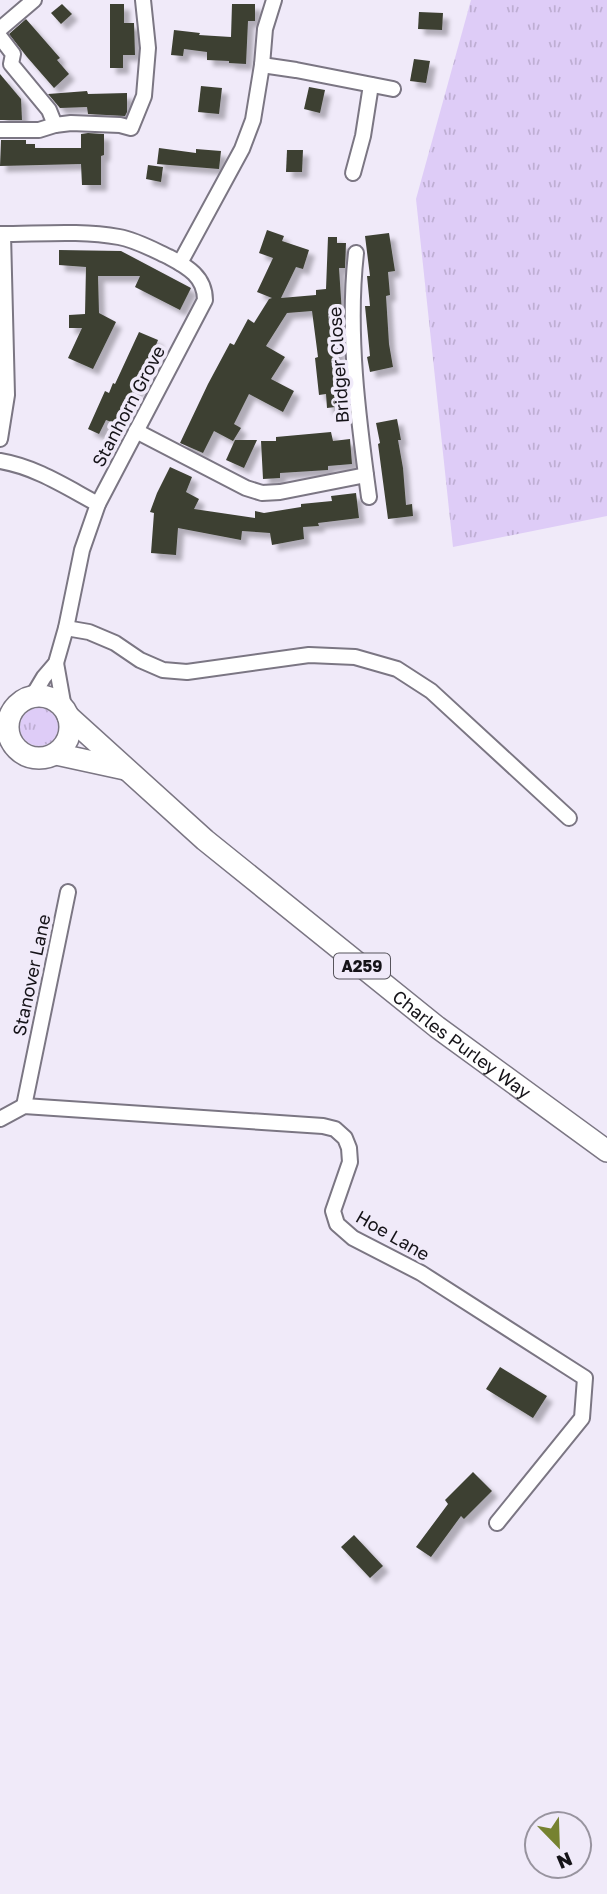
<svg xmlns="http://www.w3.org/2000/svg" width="607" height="1894" viewBox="0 0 607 1894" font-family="'Golos Text',sans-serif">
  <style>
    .grass { fill: url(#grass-tufts) }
    .building { fill: #3d4033; filter: url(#shadow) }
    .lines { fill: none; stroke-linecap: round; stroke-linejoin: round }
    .minor-casing { stroke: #7b7683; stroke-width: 18 }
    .primary-casing { stroke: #7b7683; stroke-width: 24 }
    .minor { stroke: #fff; stroke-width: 14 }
    .primary { stroke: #fff; stroke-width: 21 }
    .labels { text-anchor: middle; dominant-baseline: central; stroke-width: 7; stroke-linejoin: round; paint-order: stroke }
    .shield { fill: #f0eaf9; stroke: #57545c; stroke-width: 2 }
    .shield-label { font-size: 16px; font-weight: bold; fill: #151318 }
    .street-label { font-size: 18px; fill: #151318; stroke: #f0eaf9 }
  </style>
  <defs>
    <pattern id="grass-tufts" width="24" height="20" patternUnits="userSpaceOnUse" patternTransform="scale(1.75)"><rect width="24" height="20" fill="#deccf7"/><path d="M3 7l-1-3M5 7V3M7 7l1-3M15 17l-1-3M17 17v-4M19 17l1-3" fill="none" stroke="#beaed3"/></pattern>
    <filter id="shadow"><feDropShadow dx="6" dy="6" stdDeviation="2" flood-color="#0004"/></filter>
  </defs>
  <rect width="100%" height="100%" fill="#f0eaf9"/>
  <!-- grass -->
  <g class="grass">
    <polygon points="471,0 607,0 607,516 453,547 416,199"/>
    <circle cx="39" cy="727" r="19"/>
  </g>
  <!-- building -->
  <g class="building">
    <polygon points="62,4 72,14 61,24 51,13"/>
    <polygon points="110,4 124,4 124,23 134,23 135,55 123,55 123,68 110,68"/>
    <polygon points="232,4 255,4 255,21 248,21 246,64 229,63 229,61 207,60 207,52 184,49 183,56 171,55 174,30 200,33 199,35 231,37"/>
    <polygon points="419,12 443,13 442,30 418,29"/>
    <polygon points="26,19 60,58 57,60 69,74 54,88 27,57 9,34"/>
    <polygon points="414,59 430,61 426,83 410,81"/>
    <polygon points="0,74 21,99 22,120 0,120"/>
    <polygon points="201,86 222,88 219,114 198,112"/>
    <polygon points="309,87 325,90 320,113 304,109"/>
    <polygon points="87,91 88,94 127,93 127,112 125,116 88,114 87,107 60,108 48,94"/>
    <polygon points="88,133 104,134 104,155 101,156 101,185 82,185 81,164 0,166 1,140 26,140 26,144 35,144 35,148 81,148 81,134"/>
    <polygon points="159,148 196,153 196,149 221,151 219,169 157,164"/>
    <polygon points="287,150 303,150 302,172 286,172"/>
    <polygon points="148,165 163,167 161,182 146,179"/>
    <polygon points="267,230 284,236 282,241 309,250 303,269 296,267 281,298 316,295 316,290 326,289 328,237 337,237 337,243 346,243 345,268 339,268 342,314 328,315 332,342 338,342 344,406 327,408 326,394 319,395 315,358 318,357 312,311 287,313 266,346 285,357 271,379 294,391 283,412 249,394 234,424 241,428 233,441 214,431 203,453 180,443 208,384 230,343 234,345 248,319 254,323 269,299 272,298 257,292 273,258 259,253"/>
    <polygon points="389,233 395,271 388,272 390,295 386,296 389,344 393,367 370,372 367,357 370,356 365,306 370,306 367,276 370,276 365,236"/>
    <polygon points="59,250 121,251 191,288 180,310 135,287 140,276 98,276 99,313 116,322 93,369 68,358 82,328 69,328 69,315 85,314 86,267 59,265"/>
    <polygon points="139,332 158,340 137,392 133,390 117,424 106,420 99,434 88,429 105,391 109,393 113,383 115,384"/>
    <polygon points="397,419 401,440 398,440 403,468 406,505 412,504 413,516 388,519 378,444 380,443 376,423"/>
    <polygon points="331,432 333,441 350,439 352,464 328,466 328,470 280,473 280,478 263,479 261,441 276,441 276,437"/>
    <polygon points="235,440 257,440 244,468 226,460"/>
    <polygon points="170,467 192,477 186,492 199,499 194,509 255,518 255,511 264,513 301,507 301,504 332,501 331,496 356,493 359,518 318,523 319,526 303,527 304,539 272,545 270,533 242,531 241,540 178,528 176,555 151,553 154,513 150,512 157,493"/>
    <polygon points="500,1367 547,1396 533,1418 486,1389"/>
    <polygon points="473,1472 492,1491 464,1519 461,1516 431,1557 416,1547 448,1504 445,1500"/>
    <polygon points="354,1535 383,1566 370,1578 341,1547"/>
  </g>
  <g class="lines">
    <defs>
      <g id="minor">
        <polyline points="0,29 34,0"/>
        <polyline points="0,37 13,54 11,64 49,110 55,125"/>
        <polyline points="262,65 296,70 393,89"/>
        <polyline points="0,130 39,130 55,125 71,123 120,125 131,128 144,96 148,48 143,0"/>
        <polyline points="353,173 363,136 371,85"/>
        <path d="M0 234C39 234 81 230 119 237 136 240 154 250 169 257 188 267 205 277 205 300L98 504 82 550 66 628 56 663 44 677 32 697"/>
        <path d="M356 253C347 333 358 417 369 497"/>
        <polyline points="180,263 242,149 253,120 262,65 265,29 274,0"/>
        <polyline points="136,431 246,488 262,493 280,492 366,475"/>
        <polyline points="0,439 7,395 3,234"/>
        <path d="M0 461C36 467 66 487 98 504"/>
        <polyline points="66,628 89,632 115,643 140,660 163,670 187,672 309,655 355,657 397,669 431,691 569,818"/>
        <polyline points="56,663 64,708"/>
        <polyline points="24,1106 68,892"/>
        <polyline points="0,1119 24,1106 323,1126 335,1129 345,1138 349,1148 350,1162 333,1211 337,1224 353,1238 421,1273 585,1378 582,1418 497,1523"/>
      </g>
      <g id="primary">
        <circle cx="39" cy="727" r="31"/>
        <path id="s1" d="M68 716 205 840 437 1027 607 1151"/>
        <polyline points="56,754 125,769"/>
      </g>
    </defs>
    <!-- minor casing -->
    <use href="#minor" class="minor-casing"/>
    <!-- primary casing -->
    <use href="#primary" class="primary-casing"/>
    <!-- minor -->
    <use href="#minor" class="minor"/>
    <!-- primary -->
    <use href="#primary" class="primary"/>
  </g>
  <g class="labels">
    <!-- shield labels -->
    <rect class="shield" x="334" y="953.5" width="56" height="25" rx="5"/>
    <g class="shield-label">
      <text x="362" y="966">A259</text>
    </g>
    <!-- street labels -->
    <g class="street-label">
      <text transform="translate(338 365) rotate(-94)">Bridger Close</text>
      <text transform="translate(128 406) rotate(-62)">Stanhorn Grove</text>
      <text transform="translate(31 975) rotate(-78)">Stanover Lane</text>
      <text stroke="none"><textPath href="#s1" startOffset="513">Charles Purley Way</textPath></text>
      <text transform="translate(393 1235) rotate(30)">Hoe Lane</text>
    </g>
  </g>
  <!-- north arrow -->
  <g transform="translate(558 1845) rotate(157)"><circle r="33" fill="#f0eaf9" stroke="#98949f" stroke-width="2"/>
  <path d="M0-5L12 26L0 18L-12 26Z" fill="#768230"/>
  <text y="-10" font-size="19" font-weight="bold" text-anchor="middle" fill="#151318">N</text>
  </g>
</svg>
